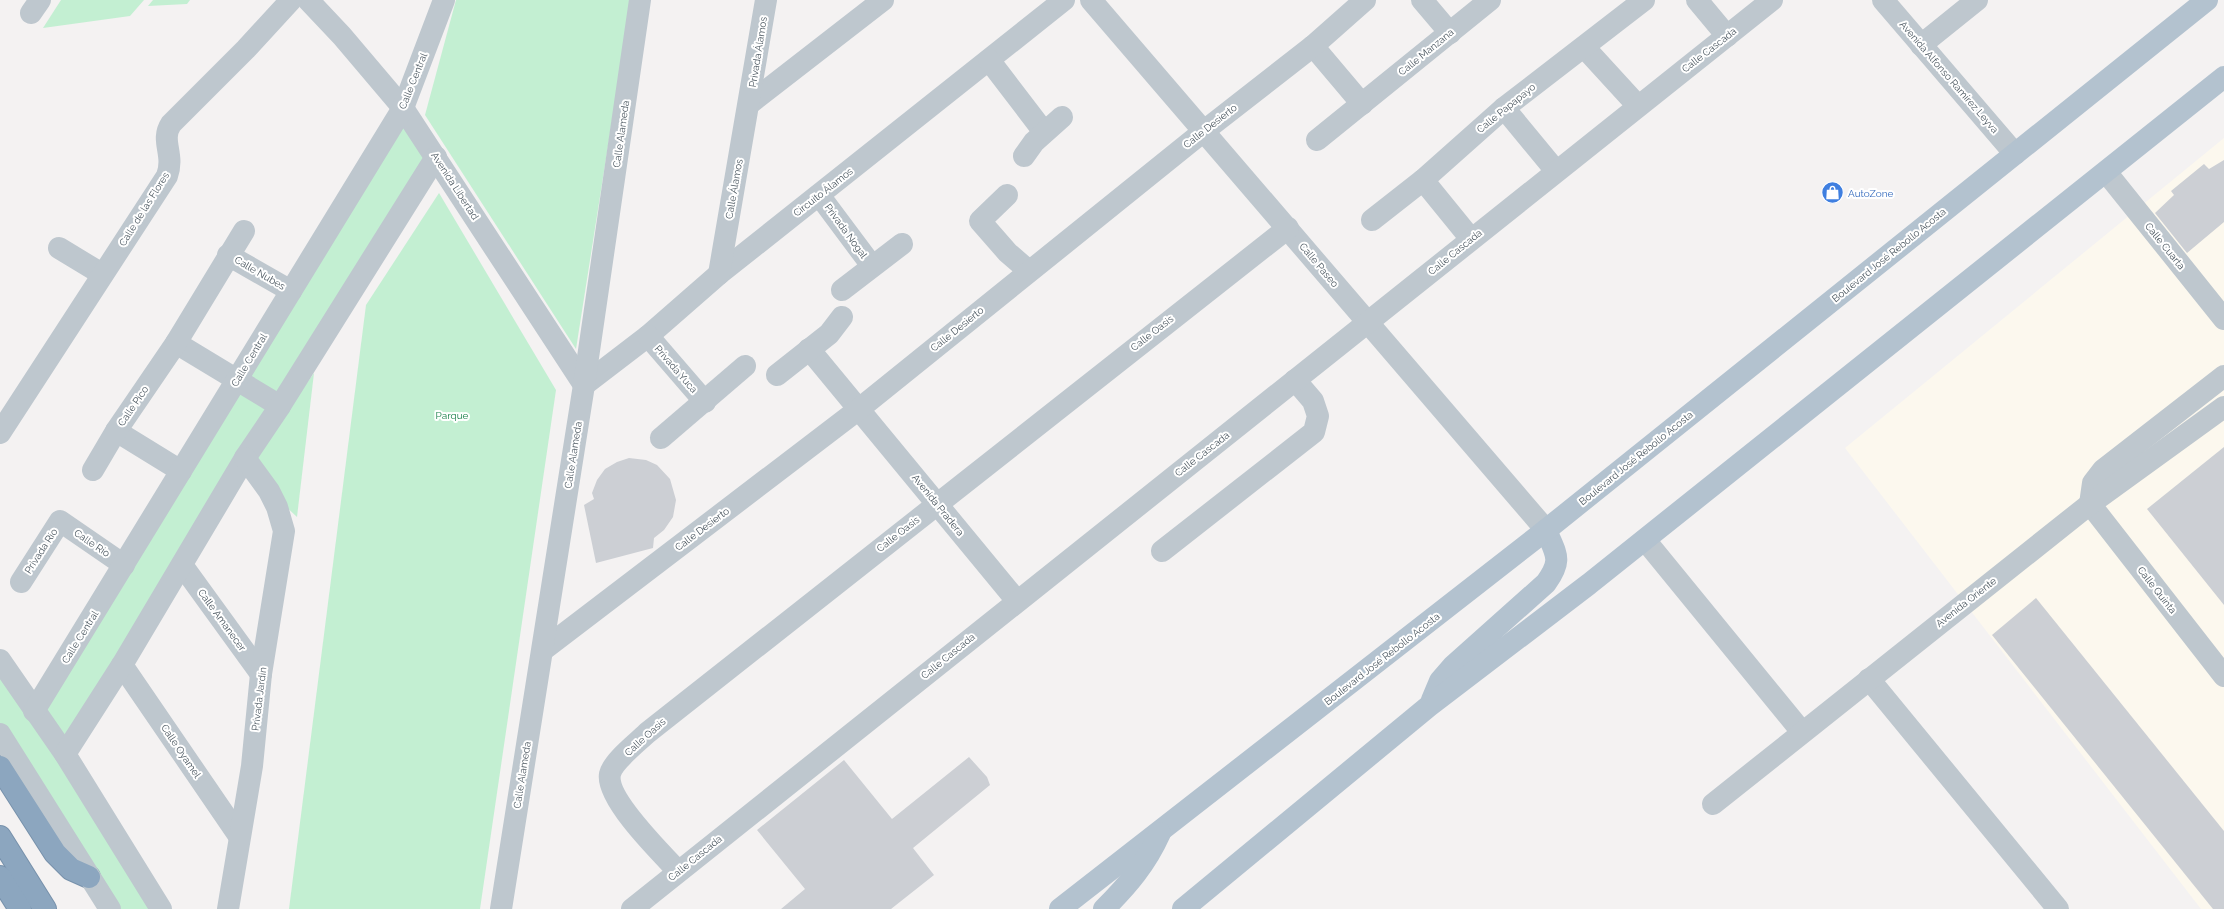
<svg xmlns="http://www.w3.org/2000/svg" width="2224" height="909" viewBox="0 0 2224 909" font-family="Raleway,sans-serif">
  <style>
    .commercial { fill: #fcf8ee }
    .green { fill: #c3efd2 }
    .building { fill: #cccfd4 }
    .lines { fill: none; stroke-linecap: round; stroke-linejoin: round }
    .highway-casing { stroke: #7791ab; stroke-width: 24 }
    .minor { stroke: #bec7ce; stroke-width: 22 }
    .major { stroke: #b3c2cf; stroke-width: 22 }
    .highway { stroke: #8ca6bf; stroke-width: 22 }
    .labels { text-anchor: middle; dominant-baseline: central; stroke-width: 4; stroke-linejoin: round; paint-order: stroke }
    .street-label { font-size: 10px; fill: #4a565f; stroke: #fff }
    .shop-label { font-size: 10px; fill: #366cbe; stroke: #fff; text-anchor: start }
    .park-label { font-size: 10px; fill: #1a814a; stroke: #fff }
  </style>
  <rect width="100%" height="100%" fill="#f4f2f2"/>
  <!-- commercial -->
  <polygon class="commercial" points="2224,138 2224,909 2201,909 1845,448"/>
  <!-- green -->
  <g class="green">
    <polygon points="61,0 144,0 130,16 43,28"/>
    <polygon points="153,0 190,0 187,4 148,6"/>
    <polygon points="456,0 631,0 576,349 425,115"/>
    <polygon points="402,120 431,159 280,403 240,380"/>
    <polygon points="439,193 556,390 480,909 289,909 366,305"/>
    <polygon points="314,373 297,517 279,500 252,459"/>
    <polygon points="239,385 277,408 65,752 35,711"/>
    <polygon points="0,665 158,909 114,909 0,727"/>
  </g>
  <!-- building -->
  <g class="building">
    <polygon points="2224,160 2224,222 2187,253 2155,213 2174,195 2171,191 2204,164 2209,169"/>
    <polygon points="2224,447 2224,605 2147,509"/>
    <polygon points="629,458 646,460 657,465 670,479 676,500 673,517 664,530 654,538 653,548 596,563 584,505 594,499 592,493 597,480 605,469 617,462"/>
    <polygon points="2036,598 2224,831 2224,909 2213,909 1992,635"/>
    <polygon points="969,757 987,777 990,785 913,848 934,875 891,909 781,909 805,889 757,830 844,760 892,819"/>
  </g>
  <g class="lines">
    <defs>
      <g id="highway">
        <polyline points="0,767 55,853 71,869 89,877"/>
        <polyline points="0,837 45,909"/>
        <polyline points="0,877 20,909"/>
      </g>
    </defs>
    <!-- highway casing -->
    <use href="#highway" class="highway-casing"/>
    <!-- minor -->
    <g class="minor">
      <polyline points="308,0 342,36 403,108 584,385 648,336 719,274 1064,0"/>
      <polyline points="1091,0 1546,530"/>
      <polyline points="1422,0 1450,33"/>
      <polyline points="1697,0 1727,36"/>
      <polyline points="1883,0 2015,154"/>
      <polyline points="31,13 40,0"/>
      <polyline points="1921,45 1977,0"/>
      <polyline points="1313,46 1362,104"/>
      <polyline points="1584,47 1638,106"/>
      <polyline points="989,60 1044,132"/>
      <polyline points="749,104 883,0"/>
      <polyline points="1504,108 1556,171"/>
      <polyline points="1317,140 1490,0"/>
      <polyline points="1024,156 1034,142 1062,117"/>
      <polyline points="2106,172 2224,319"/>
      <polyline points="1423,180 1471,239"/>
      <polyline points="819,195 872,266"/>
      <polyline points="1007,195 980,221 1008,253 1029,271"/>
      <polyline points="1372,220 1423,180 1504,108 1644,0"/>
      <polyline points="59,248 102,274"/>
      <polyline points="228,255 291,291"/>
      <polyline points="719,274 766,0"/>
      <polyline points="842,290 902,244"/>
      <polyline points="648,336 705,402"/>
      <polyline points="176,343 280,406"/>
      <polyline points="809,349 1017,601"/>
      <polyline points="777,375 829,334 842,317"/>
      <polyline points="116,431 181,471"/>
      <path d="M0 433 167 176C175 154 160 141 171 124L246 49 291 0"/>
      <polyline points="661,438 745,366"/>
      <polyline points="93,470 116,431 176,343 244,231"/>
      <polyline points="2090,504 2224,676"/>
      <polyline points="2090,504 2093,483 2103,470 2224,376"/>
      <polyline points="1645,540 1802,732"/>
      <polyline points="1162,551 1314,432 1318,416 1313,401 1295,380"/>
      <polyline points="182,565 261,674"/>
      <polyline points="21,582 60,521 124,565"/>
      <polyline points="543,650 859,409 1204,131 1313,46 1365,0"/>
      <polyline points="0,660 65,754 161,909"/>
      <polyline points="122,665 239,836"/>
      <polyline points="1869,679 2058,909"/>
      <polyline points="34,711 403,108 444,0"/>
      <polyline points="0,734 110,909"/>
      <polyline points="65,754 122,665 245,458 280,406 436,157"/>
      <polyline points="1713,804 2090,504 2224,407"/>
      <path d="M678 871C662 854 605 798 610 774 613 761 638 742 647 733L1288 228"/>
      <polyline points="228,909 252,766 261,674 284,531 277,507 269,491 245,458"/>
      <polyline points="501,909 584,385 640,0"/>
      <polyline points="632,909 1772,0"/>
    </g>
    <!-- major -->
    <g class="major">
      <path d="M1432 700 1440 681 1453 666 1546 583C1563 559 1556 555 1546 530"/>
      <polyline points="1060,909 1546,530 2207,0"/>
      <path d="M1104 909C1128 885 1146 864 1160 833"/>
      <polyline points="1183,909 1429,706 1589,584 2224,77"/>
    </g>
    <!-- highway -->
    <use href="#highway" class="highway"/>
  </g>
  <!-- icons -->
  <defs>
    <symbol id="shop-disc" viewBox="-11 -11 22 22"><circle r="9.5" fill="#3f7fe0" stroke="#fff"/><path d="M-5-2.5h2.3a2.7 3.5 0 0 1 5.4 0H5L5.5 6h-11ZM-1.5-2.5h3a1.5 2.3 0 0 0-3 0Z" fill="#fff"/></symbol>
  </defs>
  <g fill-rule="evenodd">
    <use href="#shop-disc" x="1820" y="180" width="25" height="25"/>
  </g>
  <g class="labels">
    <!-- street labels -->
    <g class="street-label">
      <text transform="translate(1709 50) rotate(-38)">Calle Cascada</text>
      <text transform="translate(758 52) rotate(-81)">Privada Álamos</text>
      <text transform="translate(1426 52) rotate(-39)">Calle Manzana</text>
      <text transform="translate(1949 77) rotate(49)">Avenida Alfonso Ramírez Leyva</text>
      <text transform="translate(413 81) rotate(-68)">Calle Central</text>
      <text transform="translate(1506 108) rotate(-39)">Calle Papapayo</text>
      <text transform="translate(1210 126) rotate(-38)">Calle Desierto</text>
      <text transform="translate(621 134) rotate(-82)">Calle Alameda</text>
      <text transform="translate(455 186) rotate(57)">Avenida Libertad</text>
      <text transform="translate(734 189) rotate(-80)">Calle Álamos</text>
      <text transform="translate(823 192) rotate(-38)">Circuito Álamos</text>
      <text transform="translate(144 209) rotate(-58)">Calle de las Flores</text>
      <text transform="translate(846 231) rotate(54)">Privada Nogal</text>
      <text transform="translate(2165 246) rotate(51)">Calle Cuarta</text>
      <text transform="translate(1455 252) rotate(-39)">Calle Cascada</text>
      <text transform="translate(1889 255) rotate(-39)">Boulevard José Rebollo Acosta</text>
      <text transform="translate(1319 265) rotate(50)">Calle Paseo</text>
      <text transform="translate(260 273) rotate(30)">Calle Nubes</text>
      <text transform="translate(957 329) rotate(-39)">Calle Desierto</text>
      <text transform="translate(1152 333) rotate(-38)">Calle Oasis</text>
      <text transform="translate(249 360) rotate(-59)">Calle Central</text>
      <text transform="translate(676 369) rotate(49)">Privada Yuca</text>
      <text transform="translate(133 406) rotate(-56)">Calle Pico</text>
      <text transform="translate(1202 454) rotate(-38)">Calle Cascada</text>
      <text transform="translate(573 455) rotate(-81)">Calle Alameda</text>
      <text transform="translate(1636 458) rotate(-39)">Boulevard José Rebollo Acosta</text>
      <text transform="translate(938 505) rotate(51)">Avenida Pradera</text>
      <text transform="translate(702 529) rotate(-37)">Calle Desierto</text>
      <text transform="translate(898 534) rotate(-38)">Calle Oasis</text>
      <text transform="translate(92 543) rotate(34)">Calle Río</text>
      <text transform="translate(41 551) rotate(-57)">Privada Río</text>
      <text transform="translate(2157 590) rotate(52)">Calle Quinta</text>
      <text transform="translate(1966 602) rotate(-38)">Avenida Oriente</text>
      <text transform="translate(222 620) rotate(54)">Calle Amanecer</text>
      <text transform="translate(80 637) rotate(-58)">Calle Central</text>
      <text transform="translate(948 656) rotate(-39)">Calle Cascada</text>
      <text transform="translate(1382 659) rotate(-38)">Boulevard José Rebollo Acosta</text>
      <text transform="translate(259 699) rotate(-83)">Privada Jardín</text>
      <text transform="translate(645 737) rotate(-42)">Calle Oasis</text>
      <text transform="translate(181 751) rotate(56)">Calle Oyamel</text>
      <text transform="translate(522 775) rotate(-81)">Calle Alameda</text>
      <text transform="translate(695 858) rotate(-39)">Calle Cascada</text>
    </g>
    <!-- shop labels -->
    <g class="shop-label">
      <text x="1848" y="193">AutoZone</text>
    </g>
    <!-- park labels -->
    <g class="park-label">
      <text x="452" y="415">Parque</text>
    </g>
  </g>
</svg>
